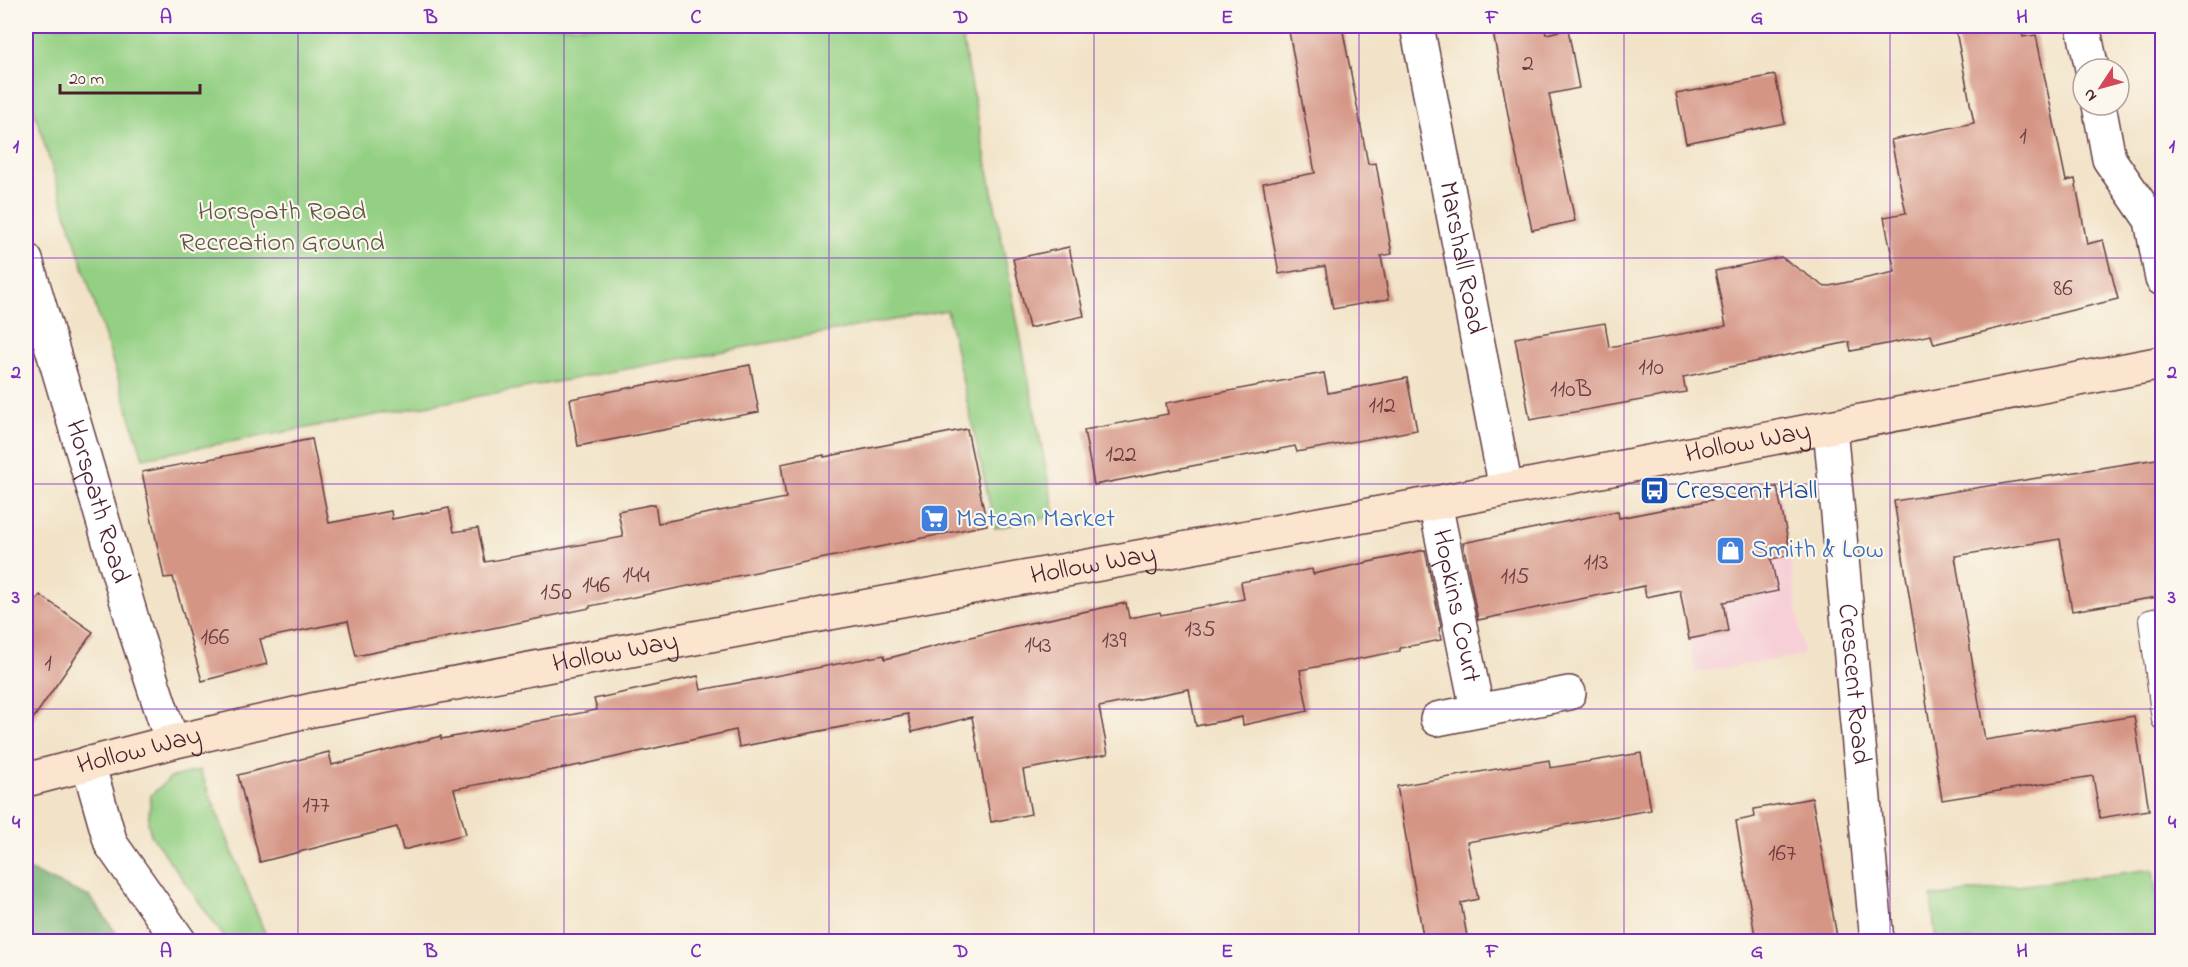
<svg xmlns="http://www.w3.org/2000/svg" width="2188" height="967" viewBox="0 0 2188 967" font-family="'Indie Flower',sans-serif">
  <style>
    .built { fill: #f6cfd7 }
    .green { fill: #94d084; stroke: #6f7858; stroke-width: 1.5 }
    .forest { fill: #77b272; stroke: #60684e; stroke-width: 1.5 }
    .building { fill: #d59585 }
    .lines { fill: none; stroke-linecap: round; stroke-linejoin: round }
    .lane-casing { stroke: #633c43; stroke-width: 22 }
    .street-casing { stroke: #633c43; stroke-width: 36 }
    .secondary-casing { stroke: #633c43; stroke-width: 36 }
    .lane { stroke: #fff; stroke-width: 20 }
    .street { stroke: #fff; stroke-width: 33 }
    .secondary { stroke: #fbe5cf; stroke-width: 33 }
    .grid { fill: none; stroke: #7b2cbf; stroke-width: 1.5; stroke-opacity: 0.55 }
    .labels { text-anchor: middle; dominant-baseline: central; stroke-width: 4.5; stroke-linejoin: round; paint-order: stroke }
    .number-label { font-size: 24px; fill: #6d3c42 }
    .park-label { font-size: 27px; fill: #605446; stroke: #fbf7ec }
    .street-label { font-size: 27px; fill: #4a1f2b; stroke: #fbf7ec }
    .transit-label { font-size: 27px; fill: #164399; stroke: #fbf7ec; text-anchor: start }
    .shop-label { font-size: 27px; fill: #366cbe; stroke: #fbf7ec; text-anchor: start }
    .neatline { fill: none; stroke: #7b2cbf; stroke-width: 2 }
    .grid-label { font-size: 20px; text-anchor: middle; font-weight: bold; fill: #7b2cbf }
  </style>
  <rect width="100%" height="100%" fill="#fbf7ec"/>
  <filter id="ink" filterUnits="userSpaceOnUse"><feTurbulence type="fractalNoise" baseFrequency=".0167" numOctaves="2"/><feDisplacementMap in="SourceGraphic" scale="12" xChannelSelector="R" yChannelSelector="G"/><feConvolveMatrix kernelMatrix="1 2 1 2 8 2 1 2 1" color-interpolation-filters="sRGB"/></filter>
  <filter id="wash" filterUnits="userSpaceOnUse"><feTurbulence type="fractalNoise" baseFrequency=".008" numOctaves="4" result="noise"/><feDisplacementMap in="SourceGraphic" scale="24" xChannelSelector="R" yChannelSelector="G"/><feGaussianBlur stdDeviation="1.35" result="paint"/><feColorMatrix in="noise" values="0 0 0 0 0 0 0 0 0 0 0 0 0 0 0 0 0 1.4 0 .05"/><feComposite in="paint" operator="in"/></filter>
  <g filter="url(#wash)">
    <rect width="100%" height="100%" fill="#f2e3c8"/>
    <!-- built -->
    <polygon class="built" points="1777,487 1782,502 1804,655 1696,673 1662,510"/>
    <!-- green -->
    <g class="green">
      <polygon points="26,26 960,26 1055,516 995,528 947,310 143,458 26,85"/>
      <polygon points="200,770 268,941 227,941 151,835 148,823 151,795 170,778"/>
      <polygon points="2153,869 2162,941 1936,941 1931,897"/>
    </g>
    <!-- forest -->
    <polygon class="forest" points="26,869 90,897 122,941 26,941"/>
    <g id="blocks">
      <!-- building -->
      <g class="building">
        <polygon points="1288,26 1342,26 1368,164 1376,163 1392,254 1381,256 1389,299 1333,309 1325,266 1279,274 1263,183 1315,173"/>
        <polygon points="1492,26 1544,26 1546,34 1568,29 1579,88 1549,94 1575,221 1532,230 1511,131"/>
        <polygon points="1955,26 2020,26 2023,37 2036,35 2066,181 2075,179 2087,244 2103,240 2118,299 1934,344 1931,335 1851,351 1849,342 1683,377 1686,392 1530,420 1515,338 1605,323 1609,347 1726,326 1715,271 1781,257 1825,287 1895,272 1884,217 1906,213 1891,140 1974,123"/>
        <polygon points="1775,75 1785,123 1686,143 1676,94"/>
        <polygon points="1069,247 1084,316 1029,328 1013,259"/>
        <polygon points="750,365 759,412 578,446 570,399"/>
        <polygon points="1324,373 1328,393 1407,378 1417,430 1297,452 1295,446 1094,485 1084,430 1168,414 1166,403"/>
        <polygon points="967,429 987,525 590,606 590,608 356,656 348,621 260,639 267,664 202,681 173,577 164,578 142,472 312,439 329,523 391,511 392,519 449,508 454,532 478,528 485,562 623,537 618,511 655,504 658,523 786,498 781,464 824,455 824,457"/>
        <polygon points="2163,458 2163,596 2072,611 2060,539 1955,556 1985,740 2134,716 2149,810 2100,818 2093,776 1942,800 1894,501"/>
        <polygon points="1777,487 1791,555 1771,559 1778,591 1723,602 1728,631 1689,639 1680,590 1646,597 1644,586 1478,620 1463,543 1618,511 1619,518"/>
        <polygon points="1425,550 1441,627 1439,628 1441,640 1400,648 1400,651 1300,670 1308,711 1243,725 1242,717 1196,726 1189,689 1099,707 1108,754 1023,770 1031,814 991,822 972,717 912,732 908,714 739,747 736,730 585,764 454,789 466,834 403,850 397,827 260,862 238,775 329,752 332,765 441,736 441,739 597,710 594,699 698,676 701,690 884,655 885,659 1006,628 1126,603 1129,618 1160,612 1161,615 1244,599 1241,582 1312,569 1313,574"/>
        <polygon points="40,595 93,632 26,729 26,616"/>
        <polygon points="1641,753 1651,810 1467,842 1478,899 1461,903 1468,942 1424,942 1397,786 1549,760 1550,768"/>
        <polygon points="1812,798 1838,942 1756,942 1736,821 1755,817 1754,809"/>
      </g>
    </g>
  </g>
  <g filter="url(#ink)">
    <use href="#blocks" fill-opacity="0" stroke="#633c43" stroke-width="1.5"/>
    <g class="lines">
      <defs>
        <polyline id="lane" points="2162,617 2149,620 2162,720"/>
        <g id="street">
          <path id="s1" d="M1417 26 1506 489"/>
          <polyline points="2083,26 2092,69"/>
          <polyline points="2099,105 2109,159 2151,220 2162,279"/>
          <path id="s2" d="M26 260 137 636 172 742"/>
          <path id="s3" d="M1830 427 1877 942"/>
          <path id="s4" d="M1435 503 1477 709"/>
          <polyline points="1437,719 1569,693"/>
          <polyline points="88,763 111,844 180,942"/>
        </g>
        <g id="secondary">
          <path id="s5" d="M26 780 172 742 312 710 753 627 1435 503 2162 363"/>
        </g>
      </defs>
      <!-- lane casing -->
      <use href="#lane" class="lane-casing"/>
      <!-- street casing -->
      <use href="#street" class="street-casing"/>
      <!-- secondary casing -->
      <use href="#secondary" class="secondary-casing"/>
      <!-- lane -->
      <use href="#lane" class="lane"/>
      <!-- street -->
      <use href="#street" class="street"/>
      <!-- secondary -->
      <use href="#secondary" class="secondary"/>
    </g>
  </g>
  <!-- grid -->
  <path class="grid" d="M298 26V942M564 26V942M829 26V942M1094 26V942M1359 26V942M1624 26V942M1890 26V942M26 258H2162M26 484H2162M26 709H2162"/>
  <!-- icons -->
  <defs>
    <symbol id="bus-square" viewBox="-11 -11 22 22"><rect x="-9" y="-9" width="18" height="18" rx="4" fill="#1a4fb4" stroke="#fbf7ec"/><path d="M-5-6H5V4H4V6H2V4H-2V6H-4V4H-5ZM-3.5-4V0h7V-4ZM-3.5 1.2v1.5H-2V1.2ZM2 1.2v1.5H3.5V1.2Z" fill="#fff"/></symbol>
    <symbol id="supermarket-square" viewBox="-11 -11 22 22"><rect x="-9" y="-9" width="18" height="18" rx="4" fill="#3f7fe0" stroke="#fbf7ec"/><path d="M-6-5.5h2.5l.6 2H6L4.5 2H-2.5L-4.4-4H-6ZM-1.5 3.2a1.3 1.3 0 1 0 .1 0ZM3 3.2a1.3 1.3 0 1 0 .1 0Z" fill="#fff"/></symbol>
    <symbol id="shop-square" viewBox="-11 -11 22 22"><rect x="-9" y="-9" width="18" height="18" rx="4" fill="#3f7fe0" stroke="#fbf7ec"/><path d="M-5-2.5h2.3a2.7 3.5 0 0 1 5.4 0H5L5.5 6h-11ZM-1.5-2.5h3a1.5 2.3 0 0 0-3 0Z" fill="#fff"/></symbol>
  </defs>
  <g fill-rule="evenodd">
    <use href="#bus-square" x="1638" y="474" width="33" height="33"/>
    <use href="#supermarket-square" x="918" y="502" width="33" height="33"/>
    <use href="#shop-square" x="1714" y="534" width="33" height="33"/>
  </g>
  <g class="labels">
    <!-- number labels -->
    <g class="number-label">
      <text x="1528" y="64">2</text>
      <text x="2023" y="137">1</text>
      <text x="2063" y="289">86</text>
      <text x="1651" y="368">110</text>
      <text x="1571" y="390">110B</text>
      <text x="1382" y="406">112</text>
      <text x="1121" y="455">122</text>
      <text x="1596" y="563">113</text>
      <text x="636" y="576">144</text>
      <text x="1515" y="577">115</text>
      <text x="596" y="586">146</text>
      <text x="556" y="593">150</text>
      <text x="1200" y="630">135</text>
      <text x="215" y="638">166</text>
      <text x="1114" y="641">139</text>
      <text x="1038" y="646">143</text>
      <text x="48" y="664">1</text>
      <text x="316" y="806">177</text>
      <text x="1782" y="854">167</text>
    </g>
    <!-- park labels -->
    <g class="park-label">
      <text x="282" y="212">Horspath Road<tspan x="282" dy="31">Recreation Ground</tspan></text>
    </g>
    <!-- street labels -->
    <g class="street-label">
      <text stroke="none"><textPath href="#s1" startOffset="236">Marshall Road</textPath></text>
      <text stroke="none"><textPath href="#s5" startOffset="1755">Hollow Way</textPath></text>
      <text stroke="none"><textPath href="#s2" startOffset="252">Horspath Road</textPath></text>
      <text stroke="none"><textPath href="#s5" startOffset="1089">Hollow Way</textPath></text>
      <text stroke="none"><textPath href="#s4" startOffset="105">Hopkins Court</textPath></text>
      <text stroke="none"><textPath href="#s5" startOffset="603">Hollow Way</textPath></text>
      <text stroke="none"><textPath href="#s3" startOffset="258">Crescent Road</textPath></text>
      <text stroke="none"><textPath href="#s5" startOffset="117">Hollow Way</textPath></text>
    </g>
    <!-- transit labels -->
    <g class="transit-label">
      <text x="1676" y="491">Crescent Hall</text>
    </g>
    <!-- shop labels -->
    <g class="shop-label">
      <text x="956" y="519">Matean Market</text>
      <text x="1751" y="550">Smith &amp; Low</text>
    </g>
  </g>
  <!-- margin -->
  <rect width="2188" height="967" fill="none" stroke="#fbf7ec" stroke-width="66"/>
  <!-- north arrow -->
  <g transform="translate(2101 87) rotate(234)"><circle r="28" fill="#fbf7ec" stroke="#b4a19f" stroke-width="1.5"/>
  <path d="M0-4.5L10 22L0 15L-10 22Z" fill="#d1495b"/>
  <text y="-9" font-size="16" font-weight="bold" text-anchor="middle" fill="#4a1f2b">N</text>
  </g>
  <!-- scale -->
  <path d="M60 84v9h140v-9" fill="none" stroke="#4a1f2b" stroke-width="3"/>
  <text x="69" y="84" font-size="18" fill="#4a1f2b" stroke="#fbf7ec" stroke-width="4.5" paint-order="stroke">20 m</text>
  <rect x="33" y="33" width="2122" height="901" class="neatline"/>
  <g class="grid-label">
    <text x="166" y="23">A</text>
    <text x="431" y="23">B</text>
    <text x="696" y="23">C</text>
    <text x="961" y="23">D</text>
    <text x="1227" y="23">E</text>
    <text x="1492" y="23">F</text>
    <text x="1757" y="23">G</text>
    <text x="2022" y="23">H</text>
    <text x="16" y="152">1</text>
    <text x="2172" y="152">1</text>
    <text x="16" y="378">2</text>
    <text x="2172" y="378">2</text>
    <text x="16" y="603">3</text>
    <text x="2172" y="603">3</text>
    <text x="16" y="828">4</text>
    <text x="2172" y="828">4</text>
    <text x="166" y="957">A</text>
    <text x="431" y="957">B</text>
    <text x="696" y="957">C</text>
    <text x="961" y="957">D</text>
    <text x="1227" y="957">E</text>
    <text x="1492" y="957">F</text>
    <text x="1757" y="957">G</text>
    <text x="2022" y="957">H</text>
  </g>
</svg>
